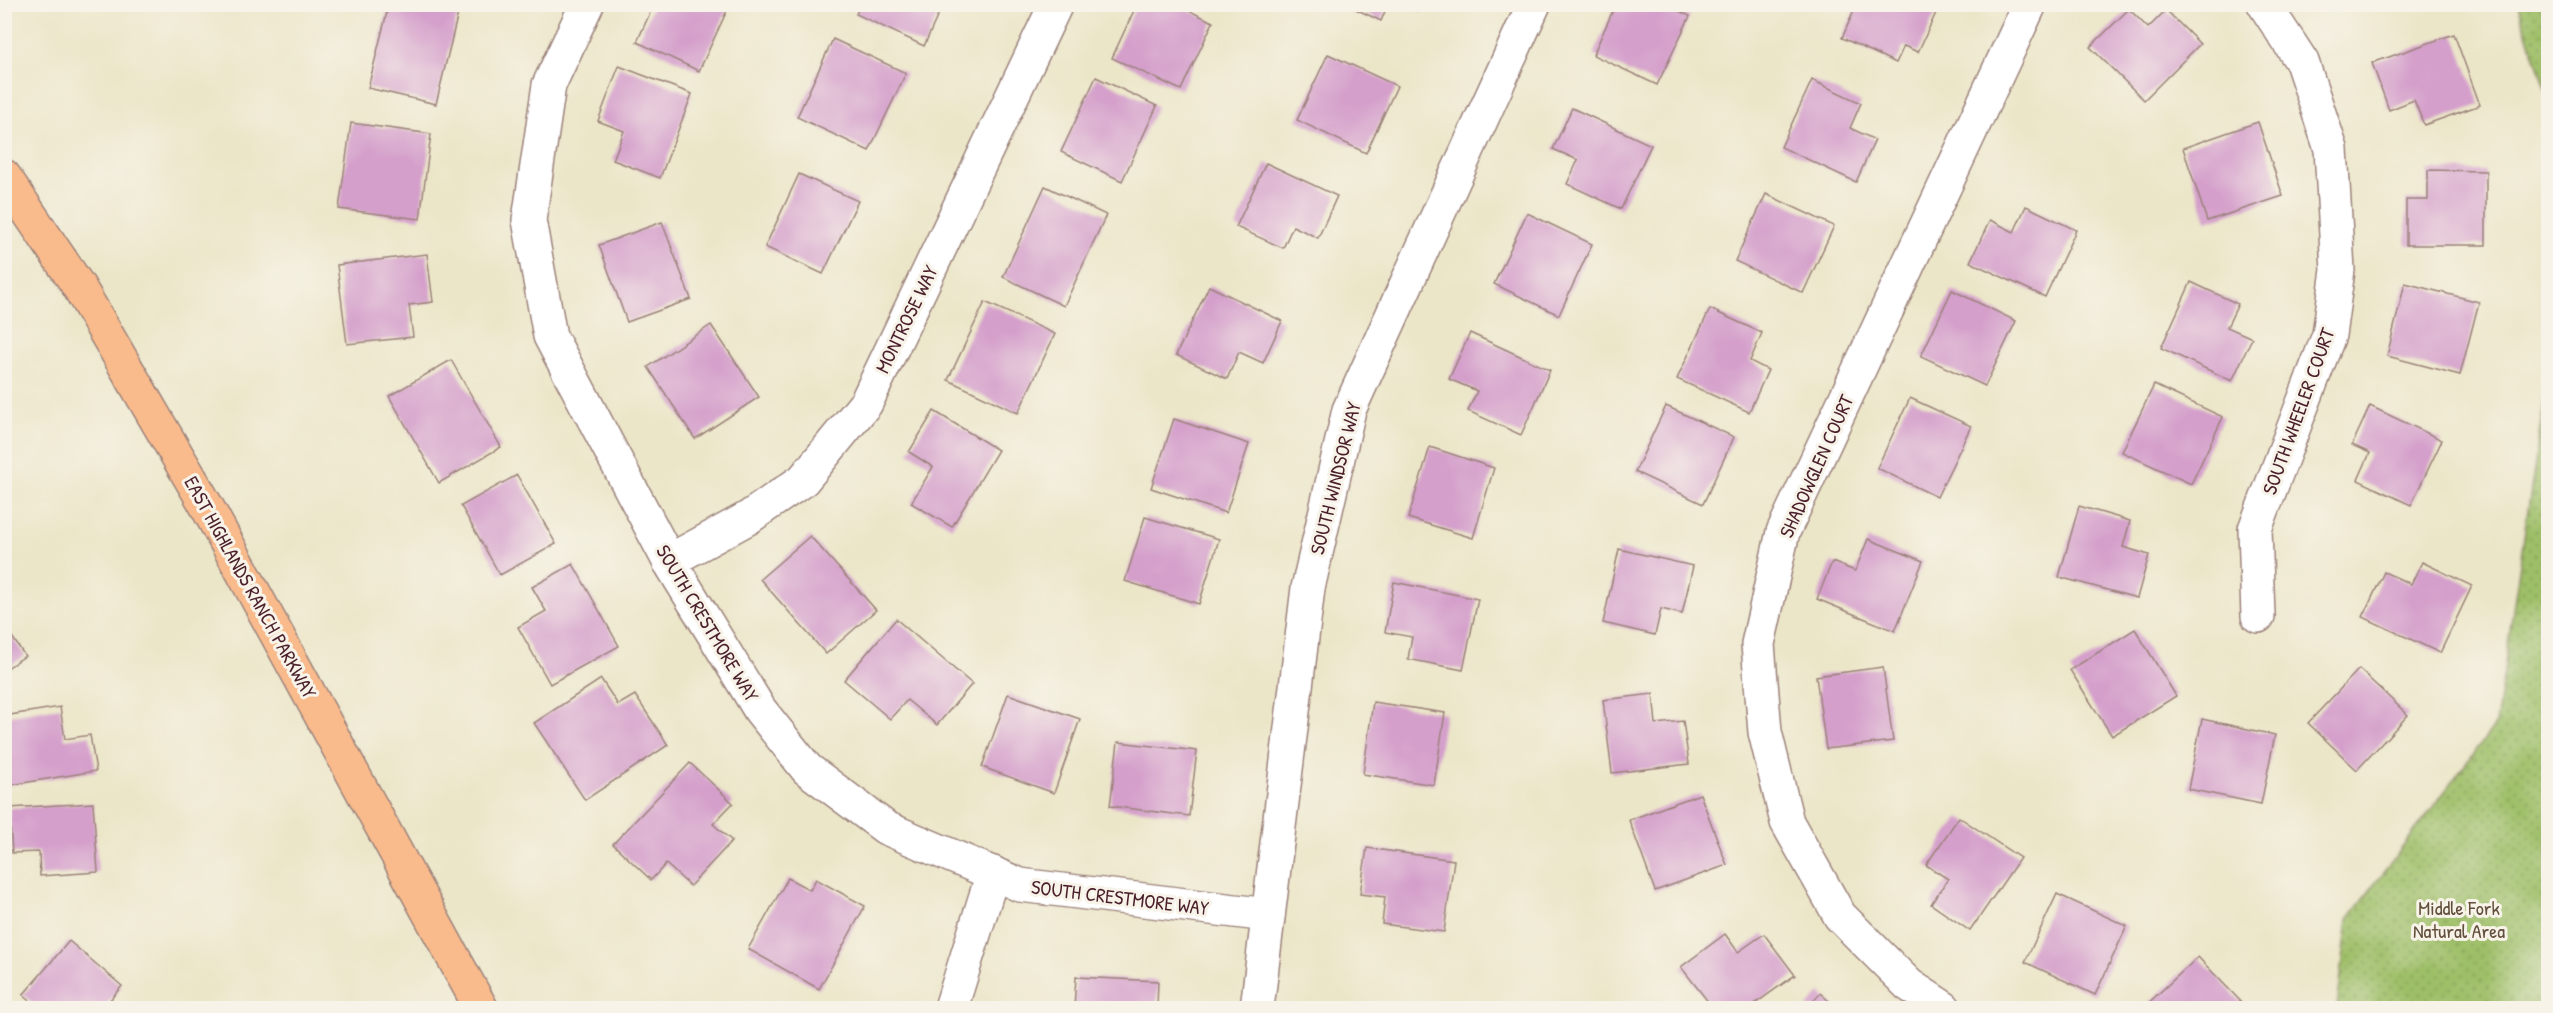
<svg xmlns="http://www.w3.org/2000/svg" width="2553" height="1013" viewBox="0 0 2553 1013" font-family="'Patrick Hand',sans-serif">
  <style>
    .grass { fill: url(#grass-dots); stroke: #746f4a; stroke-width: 1.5 }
    .building { fill: #d49fcb }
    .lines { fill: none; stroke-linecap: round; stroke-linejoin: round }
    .minor-casing { stroke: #9b827a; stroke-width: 36 }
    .major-casing { stroke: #9b827a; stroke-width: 36 }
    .minor { stroke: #fff; stroke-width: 33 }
    .major { stroke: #fabb8c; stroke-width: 33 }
    .labels { text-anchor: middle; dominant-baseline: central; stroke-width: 6; stroke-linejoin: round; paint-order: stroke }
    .street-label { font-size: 20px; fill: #4a1f2b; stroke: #f7f3e8 }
    .park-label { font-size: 20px; fill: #634f3d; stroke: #f7f3e8 }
  </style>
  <defs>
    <pattern id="grass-dots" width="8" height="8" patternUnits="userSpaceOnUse" patternTransform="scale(1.5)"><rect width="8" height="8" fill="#9ebf68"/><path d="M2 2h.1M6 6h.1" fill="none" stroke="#839b56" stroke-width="1.8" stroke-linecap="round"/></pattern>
  </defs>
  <rect width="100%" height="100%" fill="#f7f3e8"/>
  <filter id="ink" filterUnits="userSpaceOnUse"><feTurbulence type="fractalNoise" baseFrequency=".0167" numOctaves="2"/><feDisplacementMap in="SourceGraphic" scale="12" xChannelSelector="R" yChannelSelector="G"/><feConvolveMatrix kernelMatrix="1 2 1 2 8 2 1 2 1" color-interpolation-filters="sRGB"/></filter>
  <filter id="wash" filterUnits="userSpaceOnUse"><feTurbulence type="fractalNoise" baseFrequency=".008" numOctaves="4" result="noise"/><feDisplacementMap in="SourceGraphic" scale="24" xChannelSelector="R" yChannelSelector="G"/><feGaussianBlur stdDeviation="1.35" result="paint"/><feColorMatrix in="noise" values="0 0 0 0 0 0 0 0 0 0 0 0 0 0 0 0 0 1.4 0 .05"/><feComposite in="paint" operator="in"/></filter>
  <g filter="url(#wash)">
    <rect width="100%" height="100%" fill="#ece6c9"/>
    <!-- grass -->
    <g class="grass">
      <polygon points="2518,5 2548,5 2548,97"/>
      <polygon points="2548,376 2548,1008 2337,1008 2348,919 2496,724"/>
    </g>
    <g id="blocks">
      <!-- building -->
      <g class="building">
        <polygon points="389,4 460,5 436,104 368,88"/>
        <polygon points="654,4 730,4 699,71 637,42"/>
        <polygon points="861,4 943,4 924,46 856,14"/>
        <polygon points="1137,4 1175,4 1213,22 1181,90 1112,58"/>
        <polygon points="1345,4 1388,4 1381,21"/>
        <polygon points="1402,4 1420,4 1417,11"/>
        <polygon points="1616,4 1664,4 1690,16 1657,85 1593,55"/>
        <polygon points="1857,4 1940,4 1918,52 1904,46 1896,63 1842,38"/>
        <polygon points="2129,9 2148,28 2166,10 2200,44 2144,100 2090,47"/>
        <polygon points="2454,34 2480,105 2424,125 2414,100 2389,110 2372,63"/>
        <polygon points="833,39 906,73 869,151 797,117"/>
        <polygon points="1328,54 1397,86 1366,153 1297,120"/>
        <polygon points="619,66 692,94 660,178 613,160 624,131 598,121"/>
        <polygon points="1096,77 1157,106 1122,181 1061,152"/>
        <polygon points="1812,80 1861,103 1850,128 1875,140 1856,182 1781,147"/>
        <polygon points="1572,108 1651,145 1621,209 1567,184 1578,160 1553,149"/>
        <polygon points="2258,122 2283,196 2207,221 2183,148"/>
        <polygon points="351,123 431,134 420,219 339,209"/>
        <polygon points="1266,163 1337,196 1318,238 1293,226 1283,248 1236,227"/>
        <polygon points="2428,170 2486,171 2486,245 2406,245 2406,200 2428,200"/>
        <polygon points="799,174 858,201 823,274 765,247"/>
        <polygon points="1045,186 1106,215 1064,306 1003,277"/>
        <polygon points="1766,194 1834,226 1803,293 1735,261"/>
        <polygon points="2026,206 2076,230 2045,297 1970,262 1990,220 2014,232"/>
        <polygon points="1527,213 1592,244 1559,315 1494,284"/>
        <polygon points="662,222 691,299 627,322 599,245"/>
        <polygon points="427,254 433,302 409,305 413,337 347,344 337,265"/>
        <polygon points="2191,282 2238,304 2227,327 2252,338 2232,381 2161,348"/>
        <polygon points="2405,283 2479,302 2460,375 2387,356"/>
        <polygon points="1209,286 1282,321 1263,363 1239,352 1227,379 1176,355"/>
        <polygon points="1952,290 2016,321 1985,386 1921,356"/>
        <polygon points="985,302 1055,334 1018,413 948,380"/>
        <polygon points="1710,309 1762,333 1750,361 1768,370 1749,412 1677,379"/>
        <polygon points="711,325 759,397 695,439 648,367"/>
        <polygon points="1470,333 1550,370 1521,435 1468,411 1477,391 1449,379"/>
        <polygon points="451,360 501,447 439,483 389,396"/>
        <polygon points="2154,385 2223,417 2191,484 2122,452"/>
        <polygon points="1910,398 1971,426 1937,497 1877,468"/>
        <polygon points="1666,406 1734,437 1703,504 1635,472"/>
        <polygon points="2370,406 2442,440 2411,505 2358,480 2370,453 2352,445"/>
        <polygon points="934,411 998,450 952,527 911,503 933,467 909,452"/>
        <polygon points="1174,419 1249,444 1226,513 1151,488"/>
        <polygon points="1430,447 1494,468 1473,538 1408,518"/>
        <polygon points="517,475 556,544 500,575 461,506"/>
        <polygon points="2079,506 2130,521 2123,547 2149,555 2137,598 2059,577"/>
        <polygon points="1145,517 1219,539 1199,604 1125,581"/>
        <polygon points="810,536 876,610 826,654 760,579"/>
        <polygon points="1868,539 1923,561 1895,631 1817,599 1832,562 1855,571"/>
        <polygon points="1619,549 1693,566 1682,614 1661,609 1655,635 1603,623"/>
        <polygon points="2422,562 2472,586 2440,653 2363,617 2384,572 2411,584"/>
        <polygon points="573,564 619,646 550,684 518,627 546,611 532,587"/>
        <polygon points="1394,582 1478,599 1463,670 1408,659 1412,637 1385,632"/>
        <polygon points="896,619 972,684 937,725 907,700 890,719 844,680"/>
        <polygon points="4,625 25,656 4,670"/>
        <polygon points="2135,629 2176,696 2112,736 2070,670"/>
        <polygon points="1883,667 1893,741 1826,749 1816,676"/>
        <polygon points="2359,669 2408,715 2357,770 2308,723"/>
        <polygon points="601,679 618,705 635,695 668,745 585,800 534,723"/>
        <polygon points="1008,694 1080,719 1054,793 982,767"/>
        <polygon points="1653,694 1656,724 1683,721 1689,764 1612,773 1603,700"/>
        <polygon points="1373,702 1445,713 1434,785 1363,774"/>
        <polygon points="60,707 65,739 90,735 96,771 4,786 4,716"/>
        <polygon points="2202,719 2275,735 2261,804 2188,789"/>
        <polygon points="1118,742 1197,751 1189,816 1110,806"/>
        <polygon points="690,763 733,803 713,824 732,841 690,886 666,864 651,880 613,844"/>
        <polygon points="1700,794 1727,865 1655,891 1629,820"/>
        <polygon points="93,803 98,872 40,876 39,852 12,853 9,808"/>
        <polygon points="1959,817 2020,858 1970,931 1931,904 1948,879 1926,865"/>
        <polygon points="1367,848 1454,860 1444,932 1382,924 1385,897 1360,894"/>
        <polygon points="788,878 810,890 816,879 865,906 819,989 748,949"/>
        <polygon points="2057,894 2127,926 2095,995 2025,962"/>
        <polygon points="1725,934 1738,952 1764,934 1795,975 1749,1008 1713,1008 1681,967"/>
        <polygon points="69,941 122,986 103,1008 39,1008 23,995"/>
        <polygon points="2198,957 2247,1008 2143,1008"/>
        <polygon points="1076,977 1158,981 1157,1008 1074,1008"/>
        <polygon points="1820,993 1837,1008 1807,1008"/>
      </g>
    </g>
  </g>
  <g filter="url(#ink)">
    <use href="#blocks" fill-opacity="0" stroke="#9b827a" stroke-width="1.5"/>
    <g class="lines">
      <defs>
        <g id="minor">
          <polyline points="587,4 549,85 529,220 550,336 669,561 760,710 807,769 886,828 1020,885 1268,915"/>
          <polyline points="669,561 748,518 803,480 866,403 1056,4"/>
          <polyline points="2258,616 2255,529 2329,335 2338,270 2331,149 2302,62 2264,4"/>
          <polyline points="951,1008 993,873"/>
          <polyline points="1257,1008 1308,588 1349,410 1534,4"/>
          <polyline points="1944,1008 1909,985 1840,916 1787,822 1765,732 1758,644 1783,532 2030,4"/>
        </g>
        <polyline id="major" points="4,176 79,287 206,505 481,1008"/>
      </defs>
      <!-- minor casing -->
      <use href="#minor" class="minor-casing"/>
      <!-- major casing -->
      <use href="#major" class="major-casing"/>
      <!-- minor -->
      <use href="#minor" class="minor"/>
      <!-- major -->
      <use href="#major" class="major"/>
    </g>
  </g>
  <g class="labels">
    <!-- street labels -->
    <g class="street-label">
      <text transform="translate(906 319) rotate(-64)">MONTROSE WAY</text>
      <text transform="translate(2298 411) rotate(-70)">SOUTH WHEELER COURT</text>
      <text transform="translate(1816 466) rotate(-66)">SHADOWGLEN COURT</text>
      <text transform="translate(1335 478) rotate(-76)">SOUTH WINDSOR WAY</text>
      <text transform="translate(251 587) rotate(61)">EAST HIGHLANDS RANCH PARKWAY</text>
      <text transform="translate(708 623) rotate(59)">SOUTH CRESTMORE WAY</text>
      <text transform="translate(1120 897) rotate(7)">SOUTH CRESTMORE WAY</text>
    </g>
    <!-- park labels -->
    <g class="park-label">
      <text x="2459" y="907">Middle Fork<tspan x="2459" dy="23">Natural Area</tspan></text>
    </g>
  </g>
  <!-- margin -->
  <rect width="2553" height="1013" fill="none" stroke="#f7f3e8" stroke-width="24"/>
</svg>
